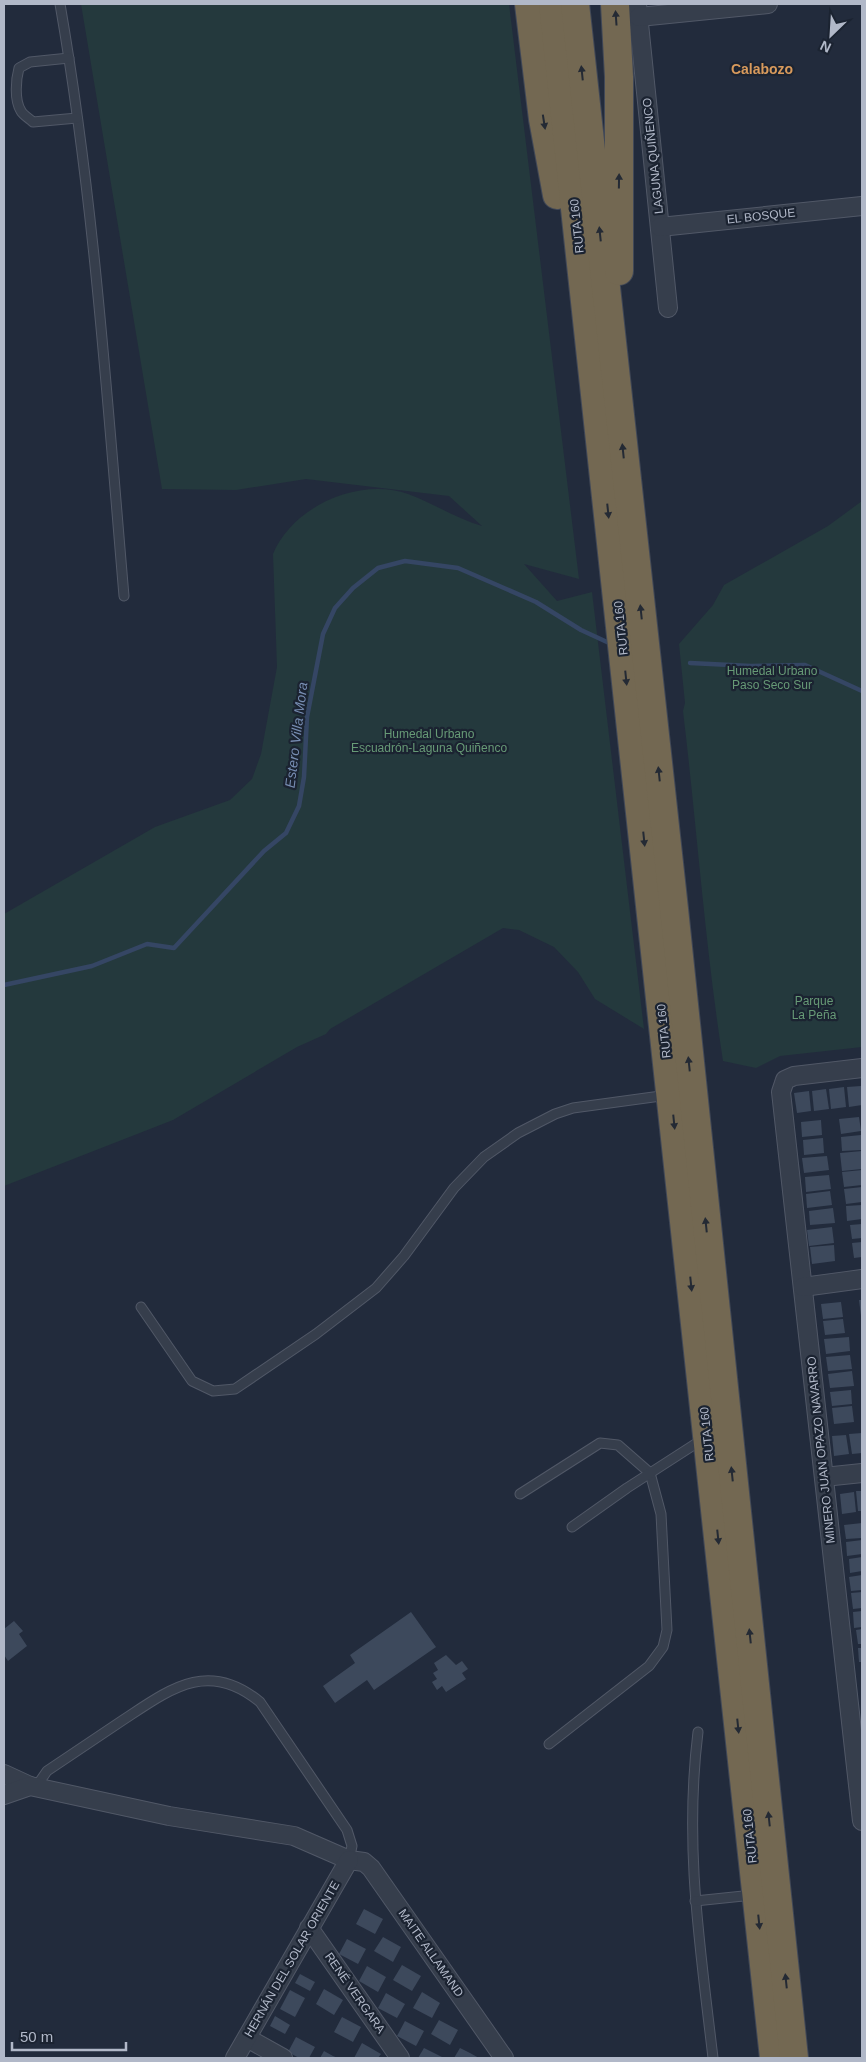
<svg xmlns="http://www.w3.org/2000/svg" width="866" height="2062" viewBox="0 0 866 2062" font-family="Arial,sans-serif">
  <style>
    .green { fill: #24393d }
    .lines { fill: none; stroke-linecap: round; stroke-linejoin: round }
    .stream { stroke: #354664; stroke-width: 4.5 }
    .building { fill: #3d495c }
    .lane-casing { stroke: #515867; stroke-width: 11 }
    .street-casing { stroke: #515867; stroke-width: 20 }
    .highway-casing { stroke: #414857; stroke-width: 30 }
    .lane { stroke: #363e4c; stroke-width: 9 }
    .street { stroke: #363e4c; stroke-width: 18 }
    .highway { stroke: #736852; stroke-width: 28 }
    .oneway { fill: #242a34 }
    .labels { text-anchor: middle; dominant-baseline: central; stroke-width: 4.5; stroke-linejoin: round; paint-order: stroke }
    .street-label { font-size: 12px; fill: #b1b8c8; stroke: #1b2331 }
    .park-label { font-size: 12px; fill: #679a76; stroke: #1b2331 }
    .neighbourhood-label { font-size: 14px; font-weight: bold; fill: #d89a5c; stroke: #1b2331 }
    .water-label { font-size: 14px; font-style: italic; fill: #778db2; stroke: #1b2331 }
  </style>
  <rect width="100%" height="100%" fill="#222b3c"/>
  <!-- green -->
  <g class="green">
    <path d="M81 4H509L579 579 524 564 557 601 592 592 644 1029 595 999 578 972 554 947 519 930 503 928 330 1029 326 1034 297 1047 173 1120 4 1186V914L155 827 230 800 252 779 261 754 277 667 273 554C293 506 359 477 408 494 433 503 457 519 482 526L449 496 306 479 236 490 162 489Z"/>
    <path d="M862 501V1047L780 1056 756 1068 723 1061C705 945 697 828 683 711L685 703 679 644 713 605 724 585 828 526Z"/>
  </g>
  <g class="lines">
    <!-- stream -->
    <g class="stream">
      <polyline points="690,663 751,666 805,665 862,691"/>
      <polyline points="4,985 92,966 147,944 174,948 264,851 286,833 299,806 304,777 307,717 323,634 335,608 353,588 378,568 405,561 458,568 536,602 581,630 607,642"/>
    </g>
  </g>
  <!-- building -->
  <g class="building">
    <polygon points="861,1086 862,1105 849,1107 847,1087"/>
    <polygon points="844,1087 846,1107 831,1109 829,1089"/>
    <polygon points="826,1089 829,1109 814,1111 812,1091"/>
    <polygon points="809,1091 811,1111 797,1113 794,1093"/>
    <polygon points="859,1117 861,1131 841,1134 839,1119"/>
    <polygon points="821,1120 822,1135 802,1137 801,1122"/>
    <polygon points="861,1135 862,1150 842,1151 841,1137"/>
    <polygon points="823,1138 824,1153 804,1155 803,1140"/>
    <polygon points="862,1151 862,1169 842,1171 840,1153"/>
    <polygon points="827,1156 829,1170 804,1173 802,1158"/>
    <polygon points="862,1170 862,1185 844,1187 842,1172"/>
    <polygon points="829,1175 831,1189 806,1192 805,1177"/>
    <polygon points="862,1187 862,1202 846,1204 844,1189"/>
    <polygon points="830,1191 832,1205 807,1208 806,1194"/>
    <polygon points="862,1205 862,1219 847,1221 846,1206"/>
    <polygon points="833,1208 835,1223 810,1225 809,1211"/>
    <polygon points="862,1224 862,1238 852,1239 850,1225"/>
    <polygon points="832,1227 834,1243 809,1246 807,1230"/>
    <polygon points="862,1242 862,1257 854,1258 852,1243"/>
    <polygon points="834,1245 835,1261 812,1264 810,1247"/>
    <polygon points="859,1300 862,1300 862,1316 861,1316"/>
    <polygon points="841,1302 843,1317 823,1319 821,1304"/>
    <polygon points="843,1319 845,1333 825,1335 823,1321"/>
    <polygon points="849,1337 850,1351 826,1354 824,1339"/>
    <polygon points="850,1355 852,1369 828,1371 826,1357"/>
    <polygon points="852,1371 854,1386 830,1388 828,1374"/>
    <polygon points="851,1390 852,1404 832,1406 830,1392"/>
    <polygon points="852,1406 854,1422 834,1424 832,1408"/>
    <polygon points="862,1433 862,1453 852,1454 849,1434"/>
    <polygon points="846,1435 849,1454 834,1456 832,1436"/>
    <polygon points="856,1491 862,1491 862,1511 858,1511"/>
    <polygon points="854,1492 856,1512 842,1514 840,1494"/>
    <polygon points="862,1523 862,1538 846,1539 844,1525"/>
    <polygon points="862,1540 862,1554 847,1556 846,1542"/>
    <polygon points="862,1557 862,1571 850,1573 849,1559"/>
    <polygon points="862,1575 862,1590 851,1591 849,1577"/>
    <polygon points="862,1592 862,1608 853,1609 851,1593"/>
    <polygon points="862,1611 862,1627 854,1628 853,1612"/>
    <polygon points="411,1612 436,1647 374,1690 367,1680 335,1703 323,1686 355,1663 350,1655"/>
    <polygon points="14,1621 23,1631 19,1634 27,1646 8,1661 4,1655 4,1629"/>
    <polygon points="862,1629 862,1644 858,1644 856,1630"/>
    <polygon points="858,1648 862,1648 862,1662 859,1662"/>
    <polygon points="446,1655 456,1665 462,1661 468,1669 462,1673 466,1679 446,1692 442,1686 437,1690 432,1682 437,1679 433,1673 438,1670 434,1663"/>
    <polygon points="364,1909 383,1919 375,1934 356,1924"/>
    <polygon points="383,1937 401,1947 393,1962 374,1951"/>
    <polygon points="347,1939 366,1949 358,1964 339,1954"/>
    <polygon points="402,1965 421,1976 412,1991 393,1980"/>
    <polygon points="367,1966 386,1977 378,1992 359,1981"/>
    <polygon points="300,1974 315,1982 310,1991 295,1983"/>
    <polygon points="324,1989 343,2000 334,2015 316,2004"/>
    <polygon points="290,1990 305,1998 295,2017 280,2009"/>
    <polygon points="422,1992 440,2003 432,2018 413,2008"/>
    <polygon points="386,1993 405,2004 397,2018 378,2008"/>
    <polygon points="275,2016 290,2025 285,2034 270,2026"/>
    <polygon points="342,2017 361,2027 353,2042 334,2032"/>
    <polygon points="439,2020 458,2030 450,2045 431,2034"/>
    <polygon points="405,2021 424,2031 416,2046 397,2036"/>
    <polygon points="296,2037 315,2047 309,2058 299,2058 288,2052"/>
    <polygon points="362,2043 381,2054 378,2058 354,2058"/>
    <polygon points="424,2048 444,2058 418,2058"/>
    <polygon points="460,2048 470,2053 479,2058 454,2058"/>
    <polygon points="324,2051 333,2056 338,2058 320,2058"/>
  </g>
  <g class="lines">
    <defs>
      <g id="lane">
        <path d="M60 4C94 200 107 398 124 596"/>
        <path d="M69 58 30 62 19 68C16 79 14 100 21 111 23 115 30 119 33 122L77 118"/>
        <polyline points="141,1307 192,1381 213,1391 235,1389 316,1334 376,1288 404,1256 454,1188 484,1157 518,1133 555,1114 573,1108 668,1095"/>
        <polyline points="520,1494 600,1443 618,1445 650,1473 661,1514 667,1630 663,1647 649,1666 549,1744"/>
        <polyline points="572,1527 627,1488 703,1439"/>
        <path d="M698 1732C684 1845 700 1946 713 2058"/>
        <path d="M36 1787 47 1771C72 1754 98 1737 123 1720 170 1689 208 1659 260 1702L347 1830 352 1846 349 1860"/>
        <polyline points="695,1901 753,1895"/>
      </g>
      <g id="street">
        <polyline points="637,4 668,308"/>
        <polyline points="639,17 768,4"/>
        <polyline points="660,227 862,206"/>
        <polyline points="862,1068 794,1076 785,1080 781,1092 862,1821"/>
        <polyline points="803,1287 862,1279"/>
        <polyline points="824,1477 862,1473"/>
        <polyline points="4,1774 30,1786"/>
        <polyline points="4,1795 30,1786 169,1816 294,1836 349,1860 364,1862 371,1868 504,2058"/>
        <polyline points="309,1928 400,2058"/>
        <polyline points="247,2038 283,2058"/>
        <polyline points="235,2058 349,1860"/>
      </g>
      <g id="highway">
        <polyline points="529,4 543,119 557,195"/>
        <polyline points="553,4 774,2058"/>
        <polyline points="575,4 674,909 794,2058"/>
        <polyline points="615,4 619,77 619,271"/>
      </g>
    </defs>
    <!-- lane casing -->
    <use href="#lane" class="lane-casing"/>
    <!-- street casing -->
    <use href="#street" class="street-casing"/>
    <!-- highway casing -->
    <use href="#highway" class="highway-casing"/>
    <!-- lane -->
    <use href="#lane" class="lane"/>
    <!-- street -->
    <use href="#street" class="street"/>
    <!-- highway -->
    <use href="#highway" class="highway"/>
  </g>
  <!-- one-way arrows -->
  <defs><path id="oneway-solid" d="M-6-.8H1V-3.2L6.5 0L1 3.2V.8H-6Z" transform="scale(1.25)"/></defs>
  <g class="oneway">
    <use href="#oneway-solid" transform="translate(616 18) rotate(-94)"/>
    <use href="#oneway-solid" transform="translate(582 73) rotate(-96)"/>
    <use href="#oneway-solid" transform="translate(544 122) rotate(81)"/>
    <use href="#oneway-solid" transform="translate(619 181) rotate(-89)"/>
    <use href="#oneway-solid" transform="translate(600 234) rotate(-96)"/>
    <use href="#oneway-solid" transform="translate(623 451) rotate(-96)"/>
    <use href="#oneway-solid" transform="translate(608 511) rotate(84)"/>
    <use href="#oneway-solid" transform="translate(641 612) rotate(-96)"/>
    <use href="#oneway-solid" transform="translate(626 678) rotate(84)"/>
    <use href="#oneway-solid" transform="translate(659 774) rotate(-96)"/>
    <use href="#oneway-solid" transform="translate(644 839) rotate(84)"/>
    <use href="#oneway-solid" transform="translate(689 1064) rotate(-96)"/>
    <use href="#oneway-solid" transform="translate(674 1122) rotate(84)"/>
    <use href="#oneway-solid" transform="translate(706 1225) rotate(-96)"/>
    <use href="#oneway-solid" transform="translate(691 1284) rotate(84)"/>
    <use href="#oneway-solid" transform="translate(732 1474) rotate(-96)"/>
    <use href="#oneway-solid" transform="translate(718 1537) rotate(84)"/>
    <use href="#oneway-solid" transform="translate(750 1636) rotate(-96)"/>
    <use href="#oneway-solid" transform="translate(738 1726) rotate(84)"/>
    <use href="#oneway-solid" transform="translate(769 1819) rotate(-96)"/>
    <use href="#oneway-solid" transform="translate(759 1922) rotate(84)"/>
    <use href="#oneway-solid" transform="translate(786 1981) rotate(-96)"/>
  </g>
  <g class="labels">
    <!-- street labels -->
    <g class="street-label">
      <text transform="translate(653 156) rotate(-96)">LAGUNA QUIÑENCO</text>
      <text transform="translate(761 216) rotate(-6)">EL BOSQUE</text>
      <text transform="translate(577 226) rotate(-96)">RUTA 160</text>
      <text transform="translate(621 628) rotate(-96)">RUTA 160</text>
      <text transform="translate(664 1031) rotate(-96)">RUTA 160</text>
      <text transform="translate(707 1434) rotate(-96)">RUTA 160</text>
      <text transform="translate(821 1450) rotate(-96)">MINERO JUAN OPAZO NAVARRO</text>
      <text transform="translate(750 1836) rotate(-96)">RUTA 160</text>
      <text transform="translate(431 1953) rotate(55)">MAITE ALLAMAND</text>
      <text transform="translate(292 1959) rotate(-60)">HERNÁN DEL SOLAR ORIENTE</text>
      <text transform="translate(355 1993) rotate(55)">RENÉ VERGARA</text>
    </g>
    <!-- park labels -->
    <g class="park-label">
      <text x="772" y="671">Humedal Urbano<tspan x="772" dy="14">Paso Seco Sur</tspan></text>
      <text x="429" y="734">Humedal Urbano<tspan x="429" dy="14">Escuadrón-Laguna Quiñenco</tspan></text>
      <text x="814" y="1001">Parque<tspan x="814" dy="14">La Peña</tspan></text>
    </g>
    <!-- neighbourhood labels -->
    <g class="neighbourhood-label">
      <text x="762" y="69">Calabozo</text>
    </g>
    <!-- water labels -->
    <g class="water-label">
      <text transform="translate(296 735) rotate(-83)">Estero Villa Mora</text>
    </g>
  </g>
  <!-- border -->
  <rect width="866" height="2062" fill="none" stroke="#b1b8c8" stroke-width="10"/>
  <!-- north arrow -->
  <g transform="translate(831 35) rotate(205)" stroke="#1b2331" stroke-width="4" paint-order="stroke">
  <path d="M0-4L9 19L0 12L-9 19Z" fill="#b1b8c8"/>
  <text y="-8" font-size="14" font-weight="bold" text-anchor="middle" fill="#b1b8c8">N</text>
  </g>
  <!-- scale -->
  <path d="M12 2042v8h114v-8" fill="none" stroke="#b1b8c8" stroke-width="2.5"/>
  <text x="20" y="2042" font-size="15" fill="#b1b8c8" stroke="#1b2331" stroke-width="4" paint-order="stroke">50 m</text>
</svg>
